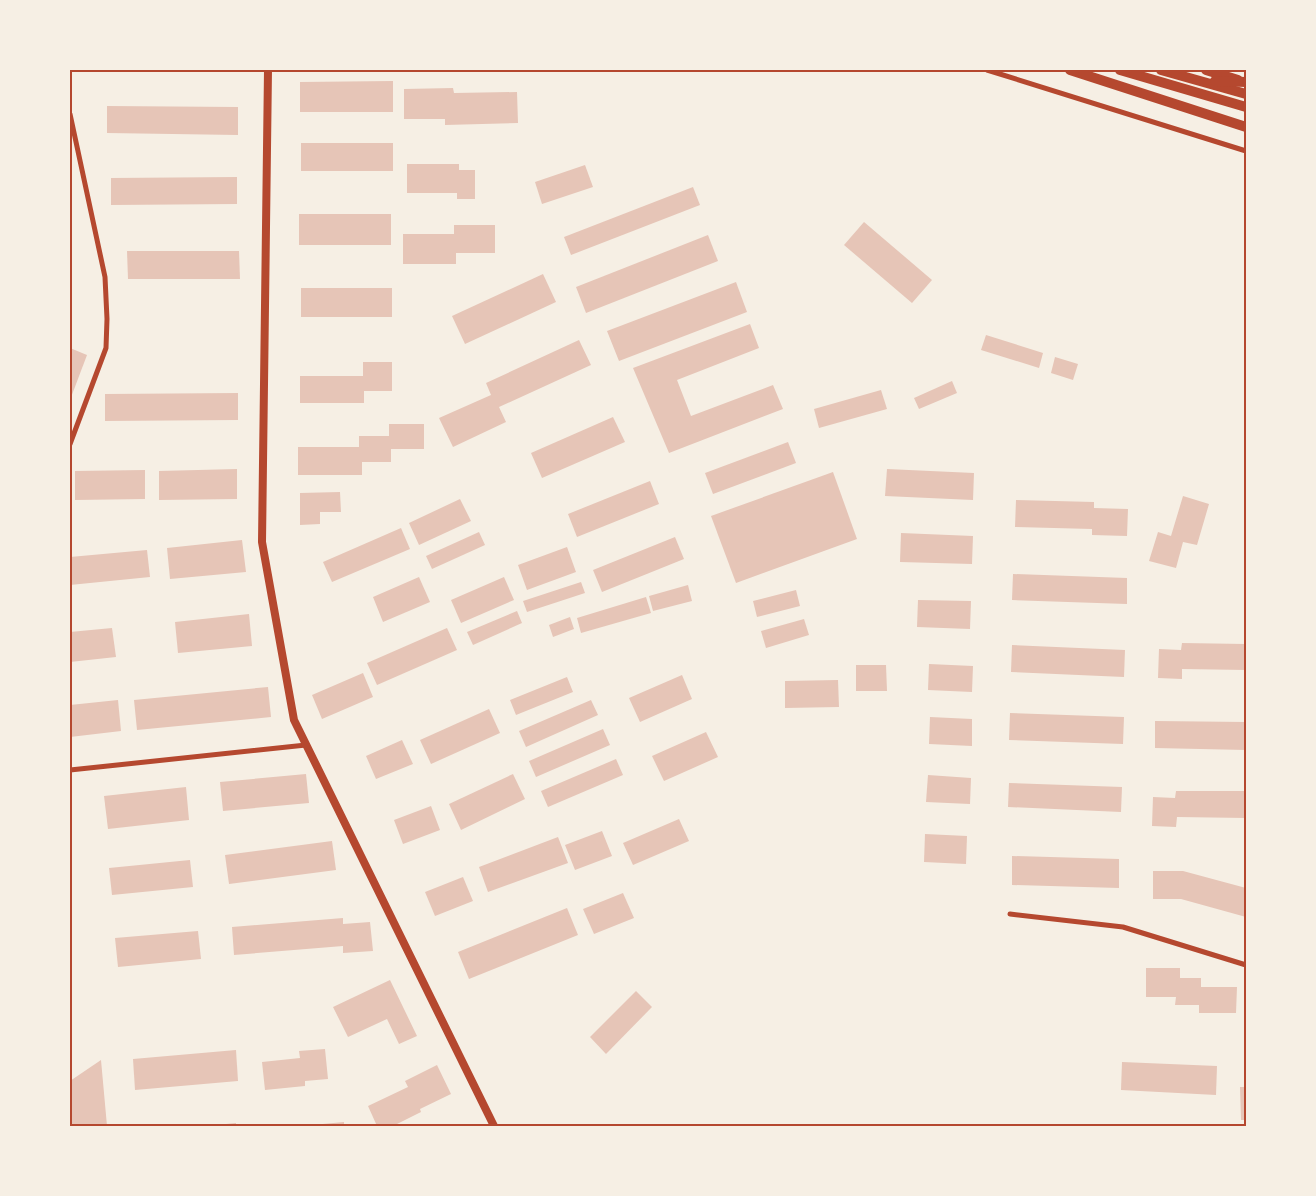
<svg xmlns="http://www.w3.org/2000/svg" width="1316" height="1196" viewBox="0 0 1316 1196" font-family="'Space Grotesk',sans-serif">
  <style>
    .building { fill: #e6c5b7 }
    .lines { fill: none; stroke-linecap: round; stroke-linejoin: round }
    .minor { stroke: #b5482f; stroke-width: 5 }
    .tertiary { stroke: #b5482f; stroke-width: 8 }
    .primary { stroke: #b5482f; stroke-width: 10 }
    .trunk { stroke: #b5482f; stroke-width: 10 }
    .neatline { fill: none; stroke: #b5482f; stroke-width: 2 }
  </style>
  <rect width="100%" height="100%" fill="#f6efe4"/>
  <!-- building -->
  <g class="building">
    <polygon points="393,81 393,112 300,112 300,82"/>
    <polygon points="453,88 454,93 517,92 518,123 445,125 445,119 404,119 404,89"/>
    <polygon points="107,106 238,107 238,135 107,133"/>
    <rect x="301" y="143" width="92" height="28"/>
    <polygon points="407,164 459,164 459,170 475,170 475,199 457,199 457,193 407,193"/>
    <polygon points="585,165 593,187 542,204 535,182"/>
    <polygon points="237,177 237,204 111,205 111,178"/>
    <polygon points="693,187 700,205 571,255 564,237"/>
    <rect x="299" y="214" width="92" height="31"/>
    <polygon points="864,222 932,280 912,303 844,245"/>
    <polygon points="454,225 495,225 495,253 456,253 456,264 403,264 403,234 454,234"/>
    <polygon points="708,235 718,261 586,313 576,287"/>
    <polygon points="127,251 239,251 240,279 128,279"/>
    <polygon points="543,274 556,302 465,344 452,316"/>
    <polygon points="736,282 747,312 619,361 607,331"/>
    <rect x="301" y="288" width="91" height="29"/>
    <polygon points="750,324 759,348 677,380 691,416 773,385 783,409 669,453 633,368"/>
    <polygon points="986,335 1043,353 1039,368 981,350"/>
    <polygon points="579,340 591,365 499,407 506,422 453,447 439,418 491,395 486,383"/>
    <polygon points="70,348 87,355 70,400"/>
    <polygon points="1055,357 1078,364 1073,380 1051,373"/>
    <polygon points="363,362 392,362 392,391 364,391 364,403 300,403 300,376 363,376"/>
    <polygon points="952,381 957,393 919,409 914,398"/>
    <polygon points="881,390 887,409 819,428 814,409"/>
    <polygon points="238,393 238,420 105,421 105,394"/>
    <polygon points="613,417 625,442 542,478 531,453"/>
    <polygon points="389,424 424,424 424,449 391,449 391,462 362,462 362,475 298,475 298,447 359,447 359,436 389,436"/>
    <polygon points="788,442 796,463 713,494 705,473"/>
    <polygon points="237,469 237,499 159,500 159,471"/>
    <polygon points="887,469 974,473 973,500 885,496"/>
    <polygon points="145,470 145,499 75,500 75,471"/>
    <polygon points="833,472 857,539 736,583 711,516"/>
    <polygon points="650,481 659,504 577,537 568,514"/>
    <polygon points="340,492 341,512 320,512 320,524 300,525 300,493"/>
    <polygon points="1183,496 1209,504 1197,545 1183,542 1176,568 1149,561 1158,532 1171,536"/>
    <polygon points="460,499 471,521 419,545 409,523"/>
    <polygon points="1016,500 1094,502 1094,508 1128,509 1127,536 1092,535 1092,529 1015,527"/>
    <polygon points="401,528 410,549 332,582 323,562"/>
    <polygon points="479,532 485,545 432,569 426,556"/>
    <polygon points="901,533 973,536 972,564 900,562"/>
    <polygon points="675,537 684,559 602,592 593,570"/>
    <polygon points="242,540 246,572 170,579 167,548"/>
    <polygon points="567,547 576,572 527,590 518,565"/>
    <polygon points="147,550 150,577 70,585 70,557"/>
    <polygon points="1013,574 1127,578 1127,604 1012,600"/>
    <polygon points="419,577 430,602 383,622 373,597"/>
    <polygon points="504,577 514,600 461,623 451,600"/>
    <polygon points="581,582 585,593 527,612 523,601"/>
    <polygon points="688,585 692,601 653,611 649,596"/>
    <polygon points="796,590 800,606 757,617 753,601"/>
    <polygon points="646,597 651,613 581,633 577,618"/>
    <polygon points="918,600 971,601 970,629 917,627"/>
    <polygon points="517,611 522,623 473,645 467,632"/>
    <polygon points="249,614 252,646 178,653 175,622"/>
    <polygon points="570,617 574,629 553,637 549,625"/>
    <polygon points="804,619 809,635 766,648 761,631"/>
    <polygon points="112,628 116,657 70,662 70,632"/>
    <polygon points="447,628 457,650 377,685 367,663"/>
    <polygon points="1182,643 1246,644 1246,670 1182,669 1182,679 1158,678 1159,649 1181,650"/>
    <polygon points="1012,645 1125,650 1124,677 1011,672"/>
    <polygon points="929,664 973,666 972,692 928,690"/>
    <polygon points="856,665 886,665 887,691 856,691"/>
    <polygon points="363,673 373,697 322,719 312,695"/>
    <polygon points="682,675 692,699 640,722 629,698"/>
    <polygon points="567,677 573,692 516,715 510,700"/>
    <polygon points="838,680 839,707 785,708 785,681"/>
    <polygon points="268,687 271,717 137,730 134,700"/>
    <polygon points="118,700 121,731 70,737 70,705"/>
    <polygon points="591,700 598,715 526,747 519,731"/>
    <polygon points="489,709 500,733 431,764 420,740"/>
    <polygon points="1010,713 1124,717 1123,744 1009,740"/>
    <polygon points="930,717 972,719 972,746 929,744"/>
    <polygon points="1155,721 1246,722 1246,750 1155,748"/>
    <polygon points="603,729 610,745 536,777 529,761"/>
    <polygon points="706,732 718,757 664,781 652,756"/>
    <polygon points="402,740 413,764 376,779 366,756"/>
    <polygon points="616,759 623,775 548,807 541,791"/>
    <polygon points="306,774 309,803 223,811 220,782"/>
    <polygon points="513,774 525,799 461,830 449,804"/>
    <polygon points="928,775 971,778 970,804 926,802"/>
    <polygon points="1009,783 1122,787 1121,812 1008,807"/>
    <polygon points="186,787 189,820 108,829 104,796"/>
    <polygon points="1176,791 1246,791 1246,818 1177,817 1176,827 1152,826 1153,797 1175,798"/>
    <polygon points="431,806 440,830 403,844 394,820"/>
    <polygon points="679,819 689,841 633,865 623,843"/>
    <polygon points="602,831 612,856 575,870 565,845"/>
    <polygon points="925,834 967,836 966,864 924,862"/>
    <polygon points="558,837 568,863 488,892 479,867"/>
    <polygon points="332,841 336,870 229,884 225,855"/>
    <polygon points="1012,856 1119,859 1119,888 1012,885"/>
    <polygon points="190,860 193,887 112,895 109,868"/>
    <polygon points="1153,871 1183,871 1246,888 1246,917 1181,899 1153,899"/>
    <polygon points="463,877 473,901 435,916 425,892"/>
    <polygon points="623,893 634,918 594,934 583,909"/>
    <polygon points="567,908 578,935 469,979 458,952"/>
    <polygon points="343,918 343,924 370,922 373,951 343,953 343,946 234,955 232,927"/>
    <polygon points="198,931 201,959 118,967 115,938"/>
    <polygon points="1146,968 1180,968 1180,978 1201,978 1201,987 1237,987 1236,1013 1199,1013 1199,1005 1175,1005 1176,997 1146,997"/>
    <polygon points="390,980 417,1036 399,1044 387,1019 348,1037 333,1007"/>
    <polygon points="636,991 652,1007 606,1054 590,1037"/>
    <polygon points="325,1049 328,1079 305,1081 305,1086 265,1090 262,1062 300,1058 299,1051"/>
    <polygon points="236,1050 238,1081 135,1090 133,1059"/>
    <polygon points="101,1060 107,1126 70,1126 70,1081"/>
    <polygon points="1122,1062 1217,1066 1216,1095 1121,1090"/>
    <polygon points="437,1065 451,1094 420,1109 421,1112 393,1126 377,1126 368,1106 408,1087 405,1081"/>
    <polygon points="1240,1087 1246,1087 1246,1120 1241,1120"/>
    <polygon points="344,1122 344,1126 312,1126 312,1125"/>
    <polygon points="236,1123 236,1126 216,1126 216,1125"/>
  </g>
  <g class="lines">
    <!-- minor -->
    <g class="minor">
      <polyline points="987,70 1246,151"/>
      <polyline points="70,114 105,277 107,319 106,348 70,444"/>
      <polyline points="70,770 306,745"/>
      <polyline points="1010,914 1123,927 1246,965"/>
    </g>
    <!-- tertiary -->
    <polyline class="tertiary" points="268,70 262,542 294,720 494,1126"/>
    <!-- primary -->
    <g class="primary">
      <polyline points="1070,70 1246,127"/>
      <polyline points="1206,70 1238,80"/>
    </g>
    <!-- trunk -->
    <g class="trunk">
      <polyline points="1120,70 1246,107"/>
      <polyline points="1161,70 1246,94"/>
      <polyline points="1215,81 1246,82"/>
    </g>
  </g>
  <!-- border -->
  <rect width="1316" height="1196" fill="none" stroke="#f6efe4" stroke-width="142"/>
  <rect x="71" y="71" width="1174" height="1054" class="neatline"/>
</svg>
